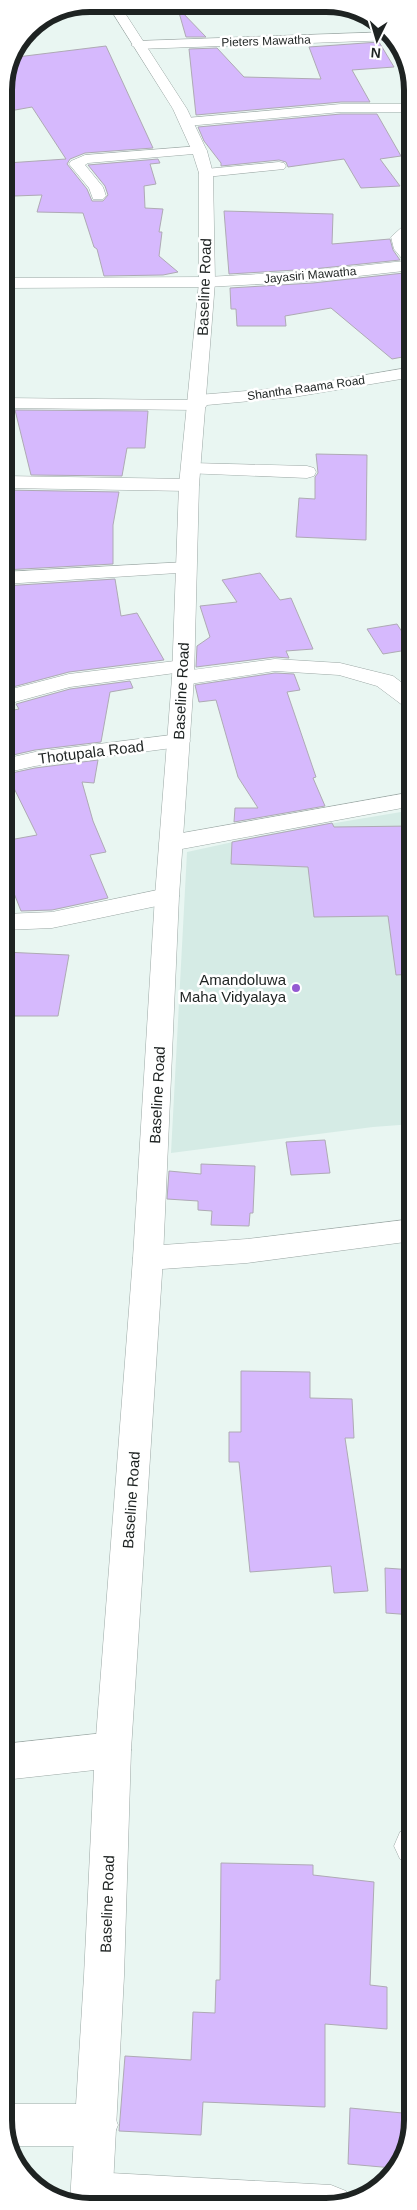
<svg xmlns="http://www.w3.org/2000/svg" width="417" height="2210" viewBox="0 0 417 2210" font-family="Helvetica,sans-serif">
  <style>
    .built { fill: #d5ebe5 }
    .building { fill: #d6b9fd; stroke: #aeaab4 }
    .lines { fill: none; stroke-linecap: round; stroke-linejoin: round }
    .minor-casing { stroke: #9ca8a5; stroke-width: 1 }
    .major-casing { stroke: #9ca8a5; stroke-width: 1 }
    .minor { fill: #fff; fill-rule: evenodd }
    .major { fill: #fff; fill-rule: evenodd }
    .poi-dot { fill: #945ad2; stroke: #fff; stroke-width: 2 }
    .labels { text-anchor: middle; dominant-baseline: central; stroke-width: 5; stroke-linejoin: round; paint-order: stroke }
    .far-street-label { font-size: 12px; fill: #1e2322; stroke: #fff }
    .street-label { font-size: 15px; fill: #1e2322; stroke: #fff }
    .poi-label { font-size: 15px; fill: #1e2322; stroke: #fff; text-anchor: end }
    .rim { fill: none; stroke: #1e2322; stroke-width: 6 }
  </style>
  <rect width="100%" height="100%" fill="#e9f6f2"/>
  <!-- built -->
  <polygon class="built" points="413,810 413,1124 373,1127 171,1153 187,852 275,833"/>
  <!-- building -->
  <g class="building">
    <polygon points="178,9 179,9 206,37 186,37"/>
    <polygon points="379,42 394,67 352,70 370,102 341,102 196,115 189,49 217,48 244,77 321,79 309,47"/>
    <polygon points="106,46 153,148 85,153 70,159 67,164 87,189 92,201 103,201 108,195 105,186 88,165 158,159 160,163 150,164 156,184 144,186 145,208 163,209 159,232 162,232 159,256 178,272 163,275 104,276 97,249 94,247 83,213 37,212 42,195 14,196 14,193 7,193 7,163 66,159 32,107 4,112 4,85 17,57"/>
    <polygon points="341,114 377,114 401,156 380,159 400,186 361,188 344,159 288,167 286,162 279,160 221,166 221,163 204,141 198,127"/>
    <polygon points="224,211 333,214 332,244 390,239 393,250 400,260 313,269 229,274"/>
    <polygon points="413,272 413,355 392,359 331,308 285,316 286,326 237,326 236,309 231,309 230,288 313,283"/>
    <polygon points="15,410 148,411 145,448 127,448 122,476 31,475"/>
    <polygon points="316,454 367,455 366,540 296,537 299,498 315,499 315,477 318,473"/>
    <polygon points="4,490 119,492 113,525 113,564 4,570"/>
    <polygon points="260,573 280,600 291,598 313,649 286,651 289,658 275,657 196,667 197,646 210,637 200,606 237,602 222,580"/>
    <polygon points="115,579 121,616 137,613 164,660 69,672 9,688 4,677 4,586"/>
    <polygon points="397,624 413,649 383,654 367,629"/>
    <polygon points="275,673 294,674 300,690 287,692 316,777 313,778 325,806 234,822 235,808 258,808 238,777 216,700 199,702 195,685"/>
    <polygon points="130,681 133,688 110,692 101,742 35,750 4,757 4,712 19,709 16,704 70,689"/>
    <polygon points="98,760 94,783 82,782 93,821 106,852 90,855 108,898 52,910 21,911 4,868 4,841 37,835 7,774 35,768"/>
    <polygon points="332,823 334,827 413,826 413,974 396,975 388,916 314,917 308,867 231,864 232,842"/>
    <polygon points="4,952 69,955 58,1016 4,1016"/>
    <polygon points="325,1140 330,1173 291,1175 286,1142"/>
    <polygon points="201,1164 255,1166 253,1213 250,1213 249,1226 211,1225 212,1211 198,1210 198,1201 167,1199 169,1171 201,1174"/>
    <polygon points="241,1371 310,1372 310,1398 352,1399 354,1438 345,1438 368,1591 334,1593 331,1566 250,1572 239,1462 229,1462 229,1432 241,1432"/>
    <polygon points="385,1568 413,1570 413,1615 386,1613"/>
    <polygon points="221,1863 313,1865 313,1875 374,1882 370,1985 387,1987 387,2029 325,2024 325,2107 203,2102 201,2135 119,2131 125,2056 191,2060 193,2012 215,2013 216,1980 220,1980"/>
    <polygon points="350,2108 413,2114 413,2125 393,2168 348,2164"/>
  </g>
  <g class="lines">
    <defs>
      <g id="minor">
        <polygon points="58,10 76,10 70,14 51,15"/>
        <polygon points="390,32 394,40 138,49 131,45 138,41"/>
        <polygon points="341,104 413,104 413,112 341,112 187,126 180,122 187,118"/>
        <polygon points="200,146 207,150 205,153 88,163 85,165 103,187 106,196 103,199 93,199 89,188 69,164 71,161 85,155"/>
        <polygon points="279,162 284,163 286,166 284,169 206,177 201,176 199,173 201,170 206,169"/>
        <polygon points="413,225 413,235 407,238 413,251 413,270 313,281 207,287 4,288 4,278 207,277 313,271 404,261 394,249 391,237 401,228"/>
        <polygon points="413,367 413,377 294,397 207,405 204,409 198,410 4,408 4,398 189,400 192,396 198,395 294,387"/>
        <polygon points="192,463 307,466 314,468 316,472 314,476 307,478 185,473 183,469 185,465"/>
        <polygon points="4,476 189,479 196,481 199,485 196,489 189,491 4,488"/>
        <polygon points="186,562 193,564 196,568 193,572 4,584 4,572"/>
        <polygon points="275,659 340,663 393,676 413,691 413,709 405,707 377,686 339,675 275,671 183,685 175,683 172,678 175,673 70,687 4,705 4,691 69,674 183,660 191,661 194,666 191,670"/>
        <polygon points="179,734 187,736 190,741 187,746 35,766 4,773 4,759 35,752"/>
        <polygon points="413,792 413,806 171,851 163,848 159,843 163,838 171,835"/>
        <polygon points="167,888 176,890 179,896 176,902 52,928 4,930 4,914 52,912"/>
        <polygon points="413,1219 413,1241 247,1263 148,1270 138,1266 133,1258 138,1250 148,1246 247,1239"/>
        <polygon points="113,1732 126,1738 131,1750 126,1762 113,1768 4,1780 4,1744"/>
        <polygon points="413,1826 413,1865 400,1859 394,1846 400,1832"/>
        <polygon points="4,2104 97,2104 112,2110 118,2125 112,2140 97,2146 11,2146 4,2130"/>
        <polygon points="92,2172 331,2185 346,2191 350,2199 337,2206 76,2205 71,2193 77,2178"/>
      </g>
      <polygon id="major" points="111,10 123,10 187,109 207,151 213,173 215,282 199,485 194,678 179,896 163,1258 131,1750 124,1976 112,2205 74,2205 70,2202 84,1976 95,1750 133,1258 155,896 172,678 179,485 199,282 199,173 192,151 173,109"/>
    </defs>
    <!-- minor casing -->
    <use href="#minor" class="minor-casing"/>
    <!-- major casing -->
    <use href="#major" class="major-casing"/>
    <!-- minor -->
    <use href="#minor" class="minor"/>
    <!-- major -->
    <use href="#major" class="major"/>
  </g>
  <!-- markers -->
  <circle class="poi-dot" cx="296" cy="988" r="5"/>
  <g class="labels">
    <!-- far-street labels -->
    <g class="far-street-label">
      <text transform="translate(266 41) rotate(-2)">Pieters Mawatha</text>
      <text transform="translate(310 275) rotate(-5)">Jayasiri Mawatha</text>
      <text transform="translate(306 388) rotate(-8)">Shantha Raama Road</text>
    </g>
    <!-- street labels -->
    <g class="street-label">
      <text transform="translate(204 287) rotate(-88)">Baseline Road</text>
      <text transform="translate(181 691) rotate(-87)">Baseline Road</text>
      <text transform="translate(91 752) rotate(-7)">Thotupala Road</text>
      <text transform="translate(157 1095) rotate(-87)">Baseline Road</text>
      <text transform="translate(131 1500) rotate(-86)">Baseline Road</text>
      <text transform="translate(107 1904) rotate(-88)">Baseline Road</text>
    </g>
    <!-- poi labels -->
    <g class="poi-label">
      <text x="286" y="979">Amandoluwa<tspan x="286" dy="17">Maha Vidyalaya</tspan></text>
    </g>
  </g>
  <!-- crop -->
  <path d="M0 0H417V2210H0ZM90 12H326A78 78 0 0 1 404 90V2120A78 78 0 0 1 326 2198H90A78 78 0 0 1 12 2120V90A78 78 0 0 1 90 12Z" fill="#fff" fill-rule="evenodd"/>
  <path class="rim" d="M90 12H326A78 78 0 0 1 404 90V2120A78 78 0 0 1 326 2198H90A78 78 0 0 1 12 2120V90A78 78 0 0 1 90 12Z"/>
  <!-- north arrow -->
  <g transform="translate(377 40) rotate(185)" stroke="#ffffff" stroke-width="4" paint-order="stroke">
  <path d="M0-4L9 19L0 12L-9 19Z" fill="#1e2322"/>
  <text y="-8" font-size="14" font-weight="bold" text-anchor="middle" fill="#1e2322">N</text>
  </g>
</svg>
